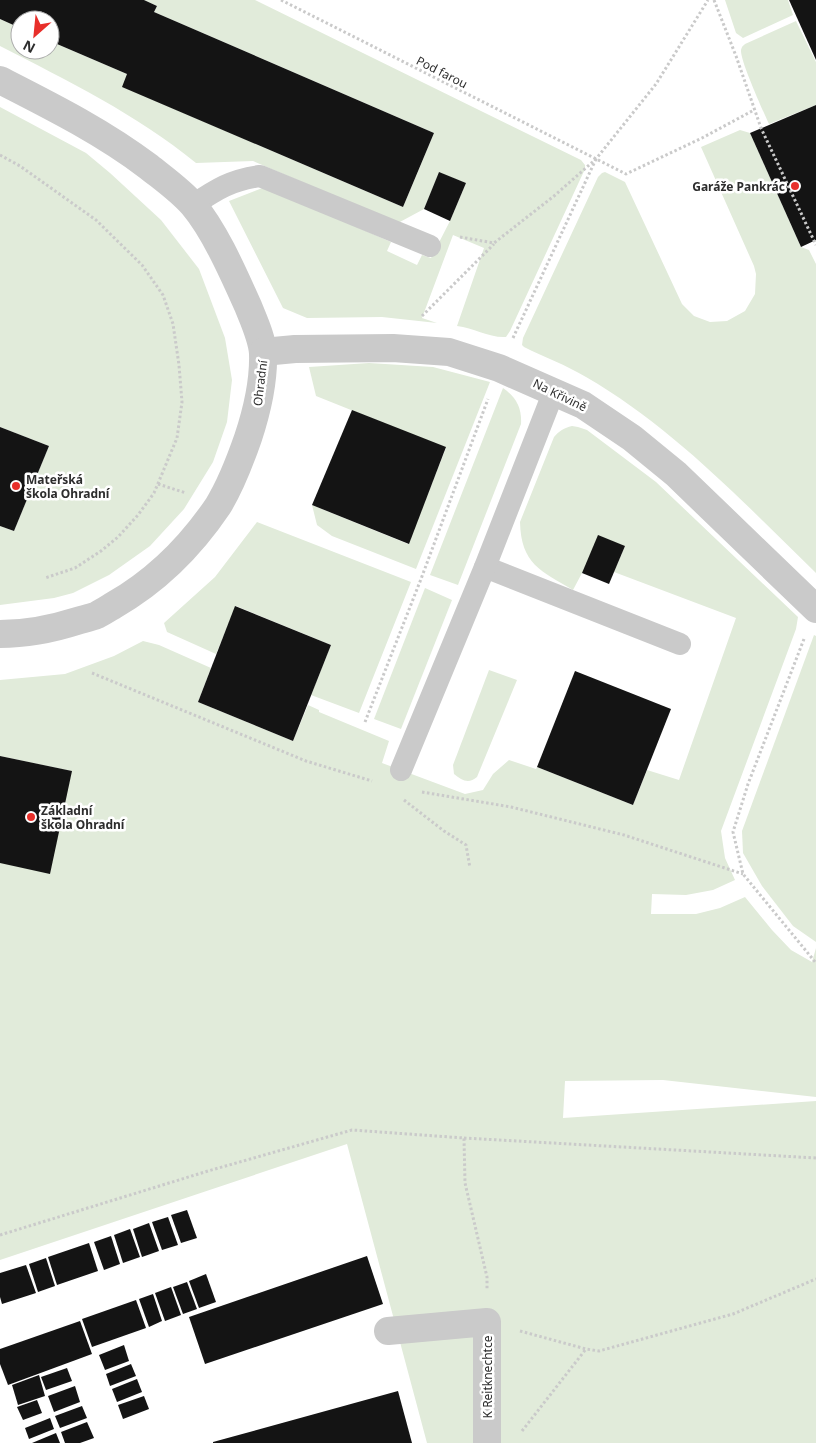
<svg xmlns="http://www.w3.org/2000/svg" width="816" height="1443" viewBox="0 0 816 1443" font-family="'Noto Sans',sans-serif">
  <style>
    .green { fill: #e1ebda }
    .building { fill: #141414 }
    .lines { fill: none; stroke-linecap: round; stroke-linejoin: round }
    .path { stroke: #cacaca; stroke-width: 3; stroke-dasharray: 2.5 2.5; stroke-linecap: butt }
    .lane { stroke: #cacaca; stroke-width: 22 }
    .street { stroke: #cacaca; stroke-width: 28 }
    .poi-dot { fill: #e82f2a; stroke: #fff; stroke-width: 2 }
    .labels { text-anchor: middle; dominant-baseline: central; stroke-width: 5; stroke-linejoin: round; paint-order: stroke }
    .street-label { font-size: 12px; fill: #2d2d2d; stroke: #fff }
    .poi-label { font-size: 12px; font-weight: bold; fill: #2d2d2d; stroke: #fff; text-anchor: start }
  </style>
  <rect width="100%" height="100%" fill="#fff"/>
  <!-- green -->
  <g class="green">
    <path d="M144 0H255L581 160 585 165V169L510 331 506 337C489 338 474 328 457 326L484 248 453 235 422 318 437 323 382 317 307 318 283 308 229 201 265 187 391 242 387 251 417 265 422 255 431 258 450 221 466 183 439 173 424 209 398 223 253 161 196 163C136 114 68 81 0 46V19L20 28V50H50V41L127 74 123 87 403 207 434 133 154 12 157 6Z"/>
    <polygon points="725,0 788,0 793,15 743,38 736,33"/>
    <path d="M796 21 816 62V105L769 124C763 111 740 60 741 50 742 46 743 46 745 44Z"/>
    <polygon points="0,107 86,153 110,173 161,220 199,269 225,338 232,380 227,422 213,462 184,509 150,546 109,575 73,593 54,598 0,605 0,526 14,531 49,446 0,427"/>
    <path d="M740 130 750 133 801 247 809 250 816 264V573C744 503 674 428 586 377 566 365 544 357 524 347L522 345 523 338 598 177 602 173 605 172 625 182 682 304 694 316 710 322 727 321 745 311 755 294 756 274 754 266 701 147Z"/>
    <polygon points="369,363 433,367 490,382 416,569 332,536 317,525 312,505 408,544 446,448 316,396 309,367"/>
    <path d="M503 388C516 397 522 408 521 424L458 585 430 575Z"/>
    <path d="M572 426 578 427 587 430 656 482 798 617 796 629 721 831 725 858 735 880 713 890 686 895 652 894 651 914H696L720 908 745 897 772 930 791 950 812 962 816 948V1097L663 1080 565 1081 563 1118 816 1101V1443H427L347 1144 0 1260V863L71 771 0 756V680L65 674 114 656 143 641 159 645 211 668 198 702 293 741 308 705 319 710V712L389 741 382 763 465 794 483 790 493 774 509 760 536 769 537 767 633 805 647 770 679 780 736 618 614 572 625 546 582 573 573 590C541 571 521 564 520 522L554 437C559 431 564 428 572 426Z"/>
    <polygon points="257,522 411,582 359,713 311,695 331,645 236,606 216,654 167,632 164,623 215,577"/>
    <polygon points="425,588 452,600 401,729 374,719"/>
    <polygon points="814,635 816,636 816,942 793,926 762,886 743,853 742,831"/>
    <path d="M489 670 517 680 477 777C469 784 462 781 454 774L453 765Z"/>
  </g>
  <!-- building -->
  <g class="building">
    <polygon points="0,0 144,0 157,6 154,12 434,133 403,207 122,87 127,74 50,41 50,20 20,20 20,28 0,19"/>
    <polygon points="789,0 816,0 816,60"/>
    <polygon points="816,105 816,240 801,247 750,133"/>
    <polygon points="439,172 466,183 450,221 424,209"/>
    <polygon points="352,410 446,447 409,544 312,505"/>
    <polygon points="0,427 49,446 14,531 0,526"/>
    <polygon points="598,535 625,546 609,584 582,573"/>
    <polygon points="235,606 331,645 293,741 198,702"/>
    <polygon points="575,671 671,709 633,805 537,767"/>
    <polygon points="0,756 72,771 50,874 0,863"/>
    <polygon points="187,1210 197,1238 181,1243 171,1215"/>
    <polygon points="168,1217 178,1245 162,1250 152,1222"/>
    <polygon points="149,1223 159,1251 142,1257 133,1229"/>
    <polygon points="130,1229 140,1257 123,1263 114,1235"/>
    <polygon points="111,1236 120,1264 104,1270 94,1242"/>
    <polygon points="89,1243 98,1271 57,1285 48,1257"/>
    <polygon points="367,1256 383,1304 205,1364 189,1317"/>
    <polygon points="46,1258 55,1286 38,1292 29,1264"/>
    <polygon points="26,1265 36,1293 2,1304 0,1297 0,1273"/>
    <polygon points="206,1274 216,1302 199,1308 189,1281"/>
    <polygon points="187,1282 197,1309 183,1314 173,1287"/>
    <polygon points="171,1287 181,1315 165,1321 155,1293"/>
    <polygon points="153,1294 162,1321 149,1327 139,1299"/>
    <polygon points="136,1300 146,1328 92,1347 82,1319"/>
    <polygon points="80,1321 92,1354 8,1385 0,1364 0,1349"/>
    <polygon points="124,1345 129,1361 105,1370 99,1355"/>
    <polygon points="131,1364 136,1376 110,1386 106,1374"/>
    <polygon points="67,1368 72,1381 46,1390 41,1377"/>
    <polygon points="39,1375 45,1396 18,1405 12,1385"/>
    <polygon points="137,1379 142,1392 117,1402 112,1389"/>
    <polygon points="75,1386 80,1402 54,1412 48,1396"/>
    <polygon points="398,1391 412,1443 213,1443 213,1442"/>
    <polygon points="144,1396 149,1409 123,1419 118,1405"/>
    <polygon points="37,1400 42,1413 23,1420 17,1407"/>
    <polygon points="82,1406 87,1418 60,1428 55,1416"/>
    <polygon points="50,1418 54,1429 29,1439 25,1428"/>
    <polygon points="87,1422 94,1438 80,1443 65,1443 61,1432"/>
    <polygon points="56,1433 60,1443 32,1443"/>
  </g>
  <g class="lines">
    <!-- path -->
    <g class="path">
      <polyline points="281,0 626,174 702,138 754,110"/>
      <polyline points="714,0 736,56 761,128 816,245"/>
      <polyline points="0,155 20,166 96,220 142,265 163,295 173,324 179,365 182,402 177,438 154,493 138,515 118,537 101,551 75,568 45,578"/>
      <polyline points="460,237 494,243 554,196 596,159 656,84 708,0"/>
      <polyline points="422,316 494,244"/>
      <polyline points="513,338 596,159"/>
      <polyline points="158,484 186,493"/>
      <polyline points="804,639 748,784 733,832 743,874 816,963"/>
      <polyline points="92,673 306,761 372,781"/>
      <polyline points="365,722 421,579 488,399"/>
      <polyline points="422,792 511,807 624,835 743,874"/>
      <polyline points="404,800 444,831 466,845 470,868"/>
      <polyline points="464,1138 816,1158"/>
      <polyline points="0,1235 208,1171 352,1130 464,1138 465,1183 487,1277 487,1290"/>
      <polyline points="520,1331 586,1349 599,1351 733,1314 816,1279"/>
      <polyline points="522,1431 586,1349"/>
    </g>
    <!-- lane -->
    <g class="lane">
      <path d="M193 205C217 189 231 180 260 176L430 246"/>
      <polyline points="485,567 680,644"/>
      <polyline points="401,770 485,567 554,391"/>
    </g>
    <!-- street -->
    <g class="street">
      <path d="M0 80C51 106 103 132 149 167 164 179 181 191 193 205 215 231 234 275 248 306 254 321 262 338 263 353 264 382 257 411 248 438 240 461 231 485 218 506 191 546 156 581 114 605 109 608 103 612 97 615 90 618 83 619 77 621 52 629 27 634 0 634"/>
      <polyline points="263,352 295,349 393,348 449,352 499,368 583,405 632,438 676,474 816,609"/>
      <polyline points="388,1331 487,1322 487,1443"/>
    </g>
  </g>
  <!-- markers -->
  <g class="poi-dot">
    <circle cx="795" cy="186" r="5"/>
    <circle cx="16" cy="486" r="5"/>
    <circle cx="31" cy="817" r="5"/>
  </g>
  <g class="labels">
    <!-- street labels -->
    <g class="street-label">
      <text transform="translate(442 72) rotate(27)">Pod farou</text>
      <text transform="translate(260 383) rotate(-83)">Ohradní</text>
      <text transform="translate(560 395) rotate(26)">Na Křivině</text>
      <text transform="translate(487 1377) rotate(-90)">K Reitknechtce</text>
    </g>
    <!-- poi labels -->
    <g class="poi-label">
      <text x="785" y="186" text-anchor="end">Garáže Pankrác</text>
      <text x="26" y="479">Mateřská<tspan x="26" dy="14">škola Ohradní</tspan></text>
      <text x="41" y="810">Základní<tspan x="41" dy="14">škola Ohradní</tspan></text>
    </g>
  </g>
  <!-- north arrow -->
  <g transform="translate(35 35) rotate(207)"><circle r="24" fill="#ffffff" stroke="#ababab"/>
  <path d="M0-4L9 19L0 12L-9 19Z" fill="#e82f2a"/>
  <text y="-8" font-size="14" font-weight="bold" text-anchor="middle" fill="#2d2d2d">N</text>
  </g>
</svg>
